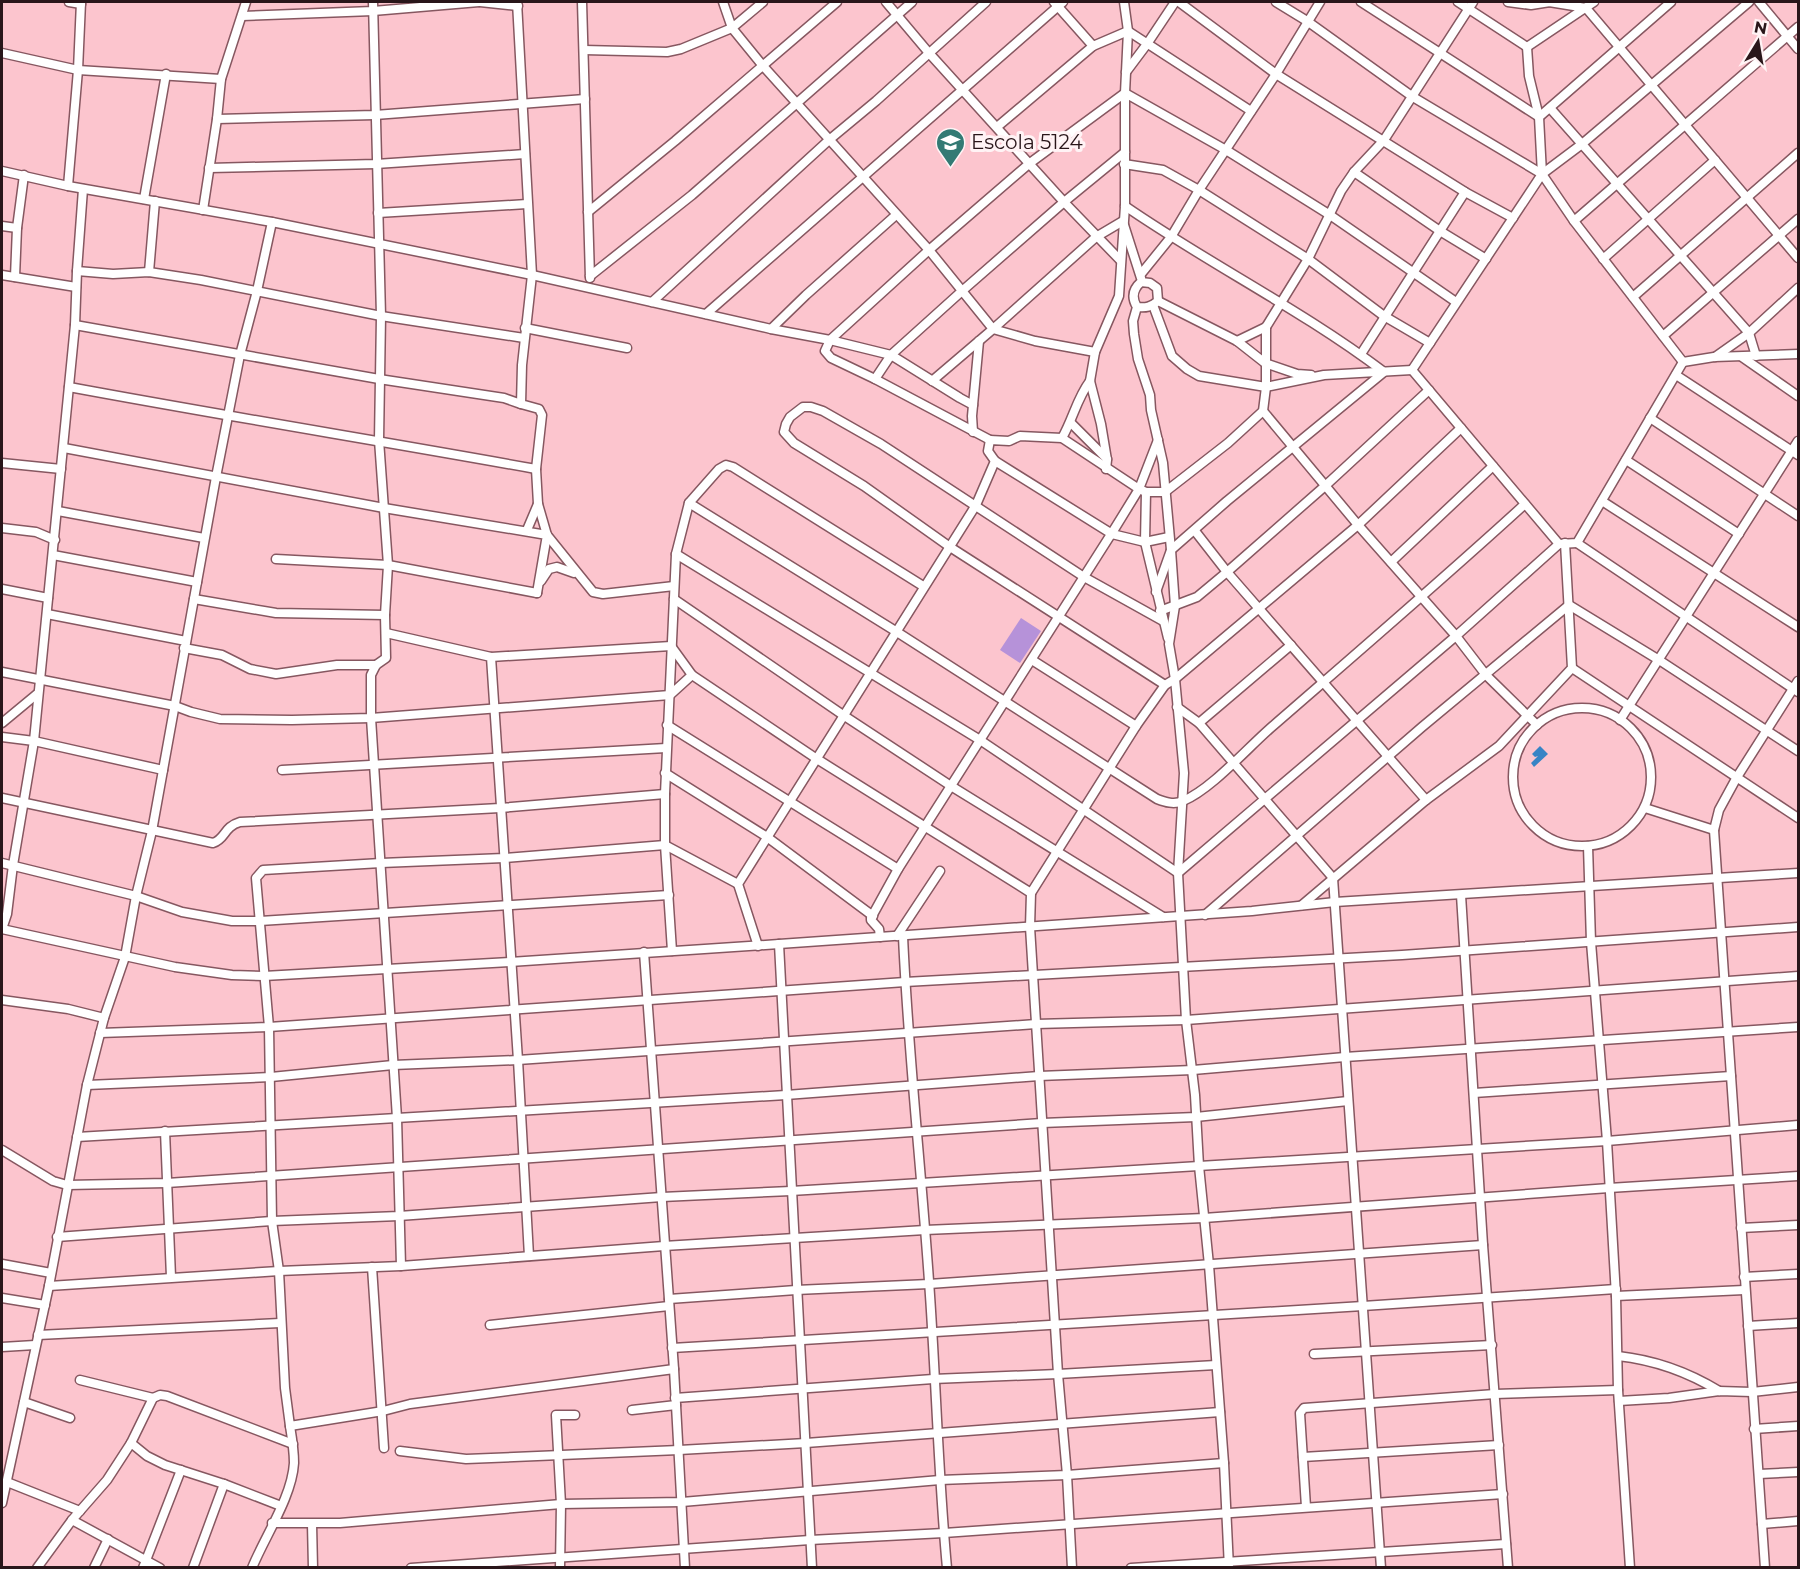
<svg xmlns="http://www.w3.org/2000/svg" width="1800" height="1569" viewBox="0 0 1800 1569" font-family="Montserrat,sans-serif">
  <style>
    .green { fill: #b692d9 }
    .water { fill: #3784c5 }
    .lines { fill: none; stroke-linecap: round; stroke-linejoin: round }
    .street-casing { stroke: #865760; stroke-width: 11 }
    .street { stroke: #fff; stroke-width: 8 }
    .labels { text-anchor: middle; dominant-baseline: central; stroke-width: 6; stroke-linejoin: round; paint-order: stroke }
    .poi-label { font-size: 20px; fill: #29161a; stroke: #fff3f5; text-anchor: start }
  </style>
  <rect width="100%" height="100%" fill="#fcc5ce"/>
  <!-- green -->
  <polygon class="green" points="1021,618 1041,631 1020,663 1000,650"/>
  <!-- water -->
  <polygon class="water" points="1540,746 1548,754 1534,767 1531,763 1538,756 1535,757 1532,754"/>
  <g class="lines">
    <defs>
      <g id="street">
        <polyline points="69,2 81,4"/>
        <polyline points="373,2 381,316 379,440 388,565 385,615 386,658 376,665 371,675 371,718 397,1118 401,1266"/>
        <polyline points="480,2 518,6"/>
        <polyline points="517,2 532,275 522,365 521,404 539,409 542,415 536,469 538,504 547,535 593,592 603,594 674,586"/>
        <polyline points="582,2 590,278"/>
        <polyline points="723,2 732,28 763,66 929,250 993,329 1035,341 1095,352"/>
        <polyline points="886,2 929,53 1064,202 1120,260"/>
        <polyline points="1054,2 1093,46"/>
        <polyline points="1179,2 1276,74 1465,192 1513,218"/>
        <polyline points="1276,2 1307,21 1413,97 1542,174 1574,221 1683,362"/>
        <polyline points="1361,2 1539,117 1671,2"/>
        <polyline points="1458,2 1527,47"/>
        <polyline points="1508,2 1531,5 1550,2"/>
        <polyline points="1549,2 1586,8 1798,258"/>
        <polyline points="1759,2 1798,49"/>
        <polyline points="242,16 373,11 479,2"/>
        <polyline points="1527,47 1529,76 1539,117 1542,174"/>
        <polyline points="1527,47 1594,2"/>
        <polyline points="584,50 667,52 681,49 732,28 763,2"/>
        <polyline points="2,53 78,70 221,79"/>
        <polyline points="1126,72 1147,44 1175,2"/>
        <polyline points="1550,108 1749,333 1756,356"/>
        <polyline points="217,119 375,115 585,99"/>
        <polyline points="997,127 1093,46 1128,31 1251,111"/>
        <polyline points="1124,164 1163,170 1199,190 1308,259 1384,316 1430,343"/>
        <polyline points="209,168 376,164 525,154"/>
        <polyline points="2,171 68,186 272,222 532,275 771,329 830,340 891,355 960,398 973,405"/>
        <polyline points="1354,172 1440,231 1486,259"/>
        <polyline points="68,186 78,70 81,2"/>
        <polyline points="144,199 166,74"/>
        <path d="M1125 206C1209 264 1302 310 1384 372L1227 501 1171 550 1156 592"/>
        <polyline points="203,210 217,119 221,79 246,2"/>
        <polyline points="588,212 675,141 837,2"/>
        <polyline points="378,213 527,204"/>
        <polyline points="1574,221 1798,27"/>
        <polyline points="1124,225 1141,278"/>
        <polyline points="2,226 17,228"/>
        <polyline points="1603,259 1715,160"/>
        <polyline points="77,271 113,274 149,272 201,280 381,316 524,338"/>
        <polyline points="149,272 155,201"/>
        <polyline points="1141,274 1171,237 1199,190 1276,74 1320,2"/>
        <polyline points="2,275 76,287"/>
        <polyline points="590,276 692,195 912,2"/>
        <polyline points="15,277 17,228 24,175"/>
        <polyline points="1633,297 1798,153"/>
        <polyline points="1158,301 1237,341 1265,363 1297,374 1311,375"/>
        <polyline points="652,302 829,140 876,101 986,2"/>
        <polyline points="1153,305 1172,356 1187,369 1199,376 1266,387 1324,375 1412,370"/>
        <path d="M1137 307C1146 308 1151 307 1158 301L1157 288 1150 283 1141 282C1133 289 1131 297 1137 307L1133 321 1134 334 1138 359 1150 395 1151 410 1163 463 1171 550 1175 606 1169 644 1175 679 1184 773 1178 873 1186 1020 1195 1095 1199 1166 1209 1265 1224 1463 1229 1568"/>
        <polyline points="706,314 1063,2"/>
        <polyline points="75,325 379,379 504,398 521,404"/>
        <polyline points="525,328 627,348"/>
        <polyline points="771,329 806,295 896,215"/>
        <polyline points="1663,336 1798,219"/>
        <polyline points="1237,341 1266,327 1308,259 1341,191 1354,172 1384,140 1473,2"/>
        <polyline points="1361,354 1465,192"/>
        <polyline points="1715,357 1749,333 1798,288"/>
        <polyline points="1742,357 1798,396"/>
        <polyline points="1683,362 1714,357 1798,354"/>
        <polyline points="1412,370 1542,174 1582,144 1749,2"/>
        <polyline points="1412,370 1559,544 1577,543 1683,362"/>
        <polyline points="1676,375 1798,455"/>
        <polyline points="875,379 891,355 962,291 1064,202 1125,152"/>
        <polyline points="932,381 993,329 1096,237 1123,221"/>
        <path d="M69 387C225 416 381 441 536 469"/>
        <polyline points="1263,411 1358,525 1456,636 1486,675 1537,725"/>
        <polyline points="1650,418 1798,516"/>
        <polyline points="1071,423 1107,459"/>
        <polyline points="973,432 972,416 979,341"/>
        <path d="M1062 438C1073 419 1077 398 1090 381"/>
        <polyline points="990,440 875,379 831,358 825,351 830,340 929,250 1030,163 1125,93 1226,150 1330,215 1456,302"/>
        <polyline points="64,448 384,508 547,535 537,593"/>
        <polyline points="1626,460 1739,534"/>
        <polyline points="995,461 1112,534 1145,542 1169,537"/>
        <polyline points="2,463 61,469"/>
        <polyline points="1106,469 1107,460 1101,424 1090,381 1095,352 1119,296 1125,206 1125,93 1128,31 1124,2"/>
        <polyline points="1146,492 1145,542 1168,638"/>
        <polyline points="1602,501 1798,627"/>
        <path d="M689 503 897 632 1157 799C1165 802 1174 805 1183 801 1212 789 1249 746 1274 725 1358 652 1443 579 1525 504"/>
        <polyline points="58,511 204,538"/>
        <polyline points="2,528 36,532 55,540"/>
        <polyline points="527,530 538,504"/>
        <polyline points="1195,531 1227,572 1426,800"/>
        <polyline points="1577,543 1798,692"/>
        <polyline points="676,554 980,740 1178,873 1456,636 1559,544"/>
        <polyline points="53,555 197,582"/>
        <polyline points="276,559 388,565 537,593"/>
        <polyline points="1391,562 1493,466"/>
        <polyline points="541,581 549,569 557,567 574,573"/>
        <polyline points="2,589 48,598"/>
        <polyline points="194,599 276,613 385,615"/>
        <polyline points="674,599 843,715 951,786 1163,917"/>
        <polyline points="1160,611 1197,597 1227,572 1325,486 1429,390"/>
        <polyline points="47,614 186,641"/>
        <polyline points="1163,621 1084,577 881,444 823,411 811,407 803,407 790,417 786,424 784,432 794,443 864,486 950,547 1165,685 1175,679 1358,525 1461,428"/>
        <polyline points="386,633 491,657 518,1060 529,1256"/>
        <polyline points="184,648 222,655 250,669 276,674 337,665 376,665"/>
        <polyline points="491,657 671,646 692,675 817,759 1031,893 1030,927 1058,1374 1067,1475 1072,1568"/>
        <polyline points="1032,660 1136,726"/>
        <polyline points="1572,668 1798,818"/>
        <polyline points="2,672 175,706 191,712 220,719 292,720 371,718 670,695 692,675"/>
        <polyline points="1177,707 1199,723 1291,645"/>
        <circle cx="1582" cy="777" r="69"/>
        <polyline points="1620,720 1798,441"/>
        <polyline points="2,723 37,694"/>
        <polyline points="1199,723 1333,878 1381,1568"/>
        <polyline points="667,725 898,869"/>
        <polyline points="2,737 34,741 163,770"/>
        <polyline points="282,770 666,748"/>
        <polyline points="665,773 767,837 873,916"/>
        <path d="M2 798 213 843C226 839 223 827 240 822L500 808 665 794"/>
        <polyline points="1645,808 1714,830"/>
        <polyline points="1588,846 1591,942 1607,1141 1616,1296 1618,1390 1630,1568"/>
        <polyline points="2,863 136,896 182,912 232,921 260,921 669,895"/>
        <polyline points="1031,893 1136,726 1165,685"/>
        <polyline points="1461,895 1483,1245 1508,1568"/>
        <polyline points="1302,905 1426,800 1499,746 1572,668 1565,543"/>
        <polyline points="1205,915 1422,727 1569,605 1659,660 1798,751"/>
        <polyline points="2,929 175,967 232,975 264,976 510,962 779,944 1252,911 1335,902 1798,873"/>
        <polyline points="2,929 7,914 13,865 34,741 75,325 77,271 83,189"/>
        <polyline points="897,936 940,871"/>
        <path d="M903 936C908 1051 921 1166 929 1281 936 1377 938 1472 947 1568"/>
        <polyline points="880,937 879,929 871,920 871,918 898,869 1115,528 1139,489 1158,440"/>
        <polyline points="779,944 812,1568"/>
        <polyline points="758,946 738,884 976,505 995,461 988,451 990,440 1009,441 1020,436 1062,438 1139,489 1146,492 1165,492 1228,443 1263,411 1266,387 1266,327"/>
        <polyline points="672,951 665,845 665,794 676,554 689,503 719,469 726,465 733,467 923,586"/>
        <polyline points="644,952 674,1369 685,1568"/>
        <polyline points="2,1000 68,1009 104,1018"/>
        <polyline points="100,1033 269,1027 905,982 1402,955 1798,927"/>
        <polyline points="87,1085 271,1077 393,1065 518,1060 1036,1024 1186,1020 1798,976"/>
        <polyline points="1474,1093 1731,1076"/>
        <polyline points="165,1131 171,1277"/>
        <polyline points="77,1137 786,1095 1039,1076 1193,1070 1345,1057 1798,1027"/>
        <polyline points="2,1150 53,1181 67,1185 167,1183 1042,1123 1196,1117 1348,1101"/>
        <polyline points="1741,1228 1798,1225"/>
        <polyline points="57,1237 272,1221 399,1216 662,1197 791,1191 1607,1141 1798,1125"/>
        <polyline points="2,1264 51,1273"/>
        <polyline points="372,1267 384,1448"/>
        <polyline points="1744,1277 1798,1274"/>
        <polyline points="49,1286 279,1271 401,1266 664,1246 925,1230 1204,1218 1609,1188 1798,1176"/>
        <polyline points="1616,1296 1744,1290"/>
        <polyline points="2,1298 45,1305"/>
        <polyline points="669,1299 796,1290 929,1284 1483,1245"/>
        <polyline points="490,1325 669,1306"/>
        <polyline points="1748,1326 1798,1323"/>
        <polyline points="38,1335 280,1323"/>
        <polyline points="2,1347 35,1345"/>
        <polyline points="672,1348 1363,1306 1616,1289"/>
        <polyline points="1314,1354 1492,1345"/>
        <path d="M1618 1356C1654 1360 1688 1372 1719 1391"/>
        <polyline points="674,1369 410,1404 383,1411 290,1426 285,1388 279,1271 272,1221 269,1027 256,878 263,870 381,863 504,858 665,845 738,884"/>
        <polyline points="80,1380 153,1398"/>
        <polyline points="675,1398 933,1379 1058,1374 1216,1365"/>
        <polyline points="1619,1401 1669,1398 1719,1391 1752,1392 1798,1387"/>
        <polyline points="24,1402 70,1418"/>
        <polyline points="632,1410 676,1405"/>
        <polyline points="1754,1429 1798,1426"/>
        <polyline points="131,1443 147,1456 165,1465 224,1484 281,1506"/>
        <polyline points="400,1451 466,1459 679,1450 806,1443 1220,1412"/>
        <polyline points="1303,1457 1499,1445"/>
        <polyline points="1759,1474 1798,1472"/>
        <polyline points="7,1482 80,1511"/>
        <polyline points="2,1503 49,1286 87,1085 104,1018 125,957 136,896 152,831 216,477 240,355 257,291 272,222"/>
        <polyline points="1306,1507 1300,1413 1304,1408 1495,1394 1618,1390"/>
        <polyline points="272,1523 340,1523 561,1504 682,1502 940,1480 1067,1475 1224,1463"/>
        <polyline points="312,1524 313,1568"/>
        <polyline points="1762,1524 1798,1521"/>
        <polyline points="37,1568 72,1520"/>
        <polyline points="94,1568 108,1539"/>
        <polyline points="143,1568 181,1470"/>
        <polyline points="160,1568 72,1520 107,1480 131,1443 153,1398 160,1395 167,1396 293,1444"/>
        <polyline points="193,1568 224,1484"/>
        <path d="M252 1568C265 1536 292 1497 294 1463 294 1451 292 1438 290 1426"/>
        <polyline points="411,1568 810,1540 944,1533 1503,1494"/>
        <polyline points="560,1568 561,1504 556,1415 575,1415"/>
        <path d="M1131 1568C1256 1559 1381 1553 1506 1544"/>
        <polyline points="1765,1568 1714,830 1719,810 1737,777 1798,681"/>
      </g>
    </defs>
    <!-- street casing -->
    <use href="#street" class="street-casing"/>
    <!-- street -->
    <use href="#street" class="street"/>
  </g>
  <!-- icons -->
  <defs>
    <symbol id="school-pin" viewBox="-11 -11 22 30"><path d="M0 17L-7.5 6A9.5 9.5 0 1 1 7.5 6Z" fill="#337a74" stroke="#fff3f5"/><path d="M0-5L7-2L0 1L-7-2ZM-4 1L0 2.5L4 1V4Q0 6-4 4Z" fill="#fff"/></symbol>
  </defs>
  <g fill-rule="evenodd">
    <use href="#school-pin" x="934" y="126" width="33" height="45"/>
  </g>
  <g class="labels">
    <!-- poi labels -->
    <g class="poi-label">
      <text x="971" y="142">Escola 5124</text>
    </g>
  </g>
  <!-- border -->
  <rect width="1800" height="1569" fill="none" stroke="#29161a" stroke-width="6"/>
  <!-- north arrow -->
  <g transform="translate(1758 42) rotate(11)" stroke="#fff3f5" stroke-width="4.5" paint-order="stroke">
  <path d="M0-4.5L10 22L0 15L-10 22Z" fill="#29161a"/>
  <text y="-9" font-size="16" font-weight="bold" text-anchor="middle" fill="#29161a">N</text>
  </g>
</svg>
